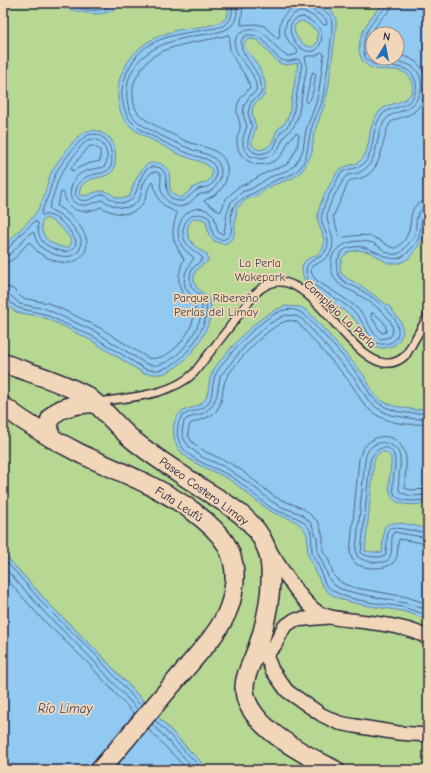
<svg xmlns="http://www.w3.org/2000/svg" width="431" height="773" viewBox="0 0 431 773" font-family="'Comic Neue',sans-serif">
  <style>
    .green { fill: #b6d892; stroke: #6c7d66; fill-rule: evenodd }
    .water { fill: #91c9f0; stroke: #6586a8; fill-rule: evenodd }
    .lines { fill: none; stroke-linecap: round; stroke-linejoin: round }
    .shore { stroke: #4e6583; stroke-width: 1 }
    .lane-casing { stroke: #22223b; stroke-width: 10 }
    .street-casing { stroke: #22223b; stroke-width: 16 }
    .secondary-casing { stroke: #22223b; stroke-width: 21 }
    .lane { stroke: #f2d6b9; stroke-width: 7 }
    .street { stroke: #f2d6b9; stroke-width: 13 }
    .secondary { stroke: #f2d6b9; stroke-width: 18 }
    .labels { text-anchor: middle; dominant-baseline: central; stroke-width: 3.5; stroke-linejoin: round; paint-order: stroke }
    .park-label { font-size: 12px; fill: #40464c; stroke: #f2d6b9 }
    .street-label { font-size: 12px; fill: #22223b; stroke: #f2d6b9 }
    .water-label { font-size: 13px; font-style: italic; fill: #38435f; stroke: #f2d6b9 }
  </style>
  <rect width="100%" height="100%" fill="#e9d4cc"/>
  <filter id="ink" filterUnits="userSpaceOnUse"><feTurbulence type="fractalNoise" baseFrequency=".025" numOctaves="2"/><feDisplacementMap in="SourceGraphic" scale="8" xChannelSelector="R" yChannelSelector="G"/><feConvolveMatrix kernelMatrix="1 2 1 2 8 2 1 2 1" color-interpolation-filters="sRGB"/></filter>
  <g filter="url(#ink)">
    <!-- green -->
    <path class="green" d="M3 3H428V770H209L189 750 97 651 52 607 3 553ZM373 34H397V58H373Z"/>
    <!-- water -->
    <g class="water">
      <path d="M51 3H122C108 19 87 14 69 9 63 8 56 6 51 3Z"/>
      <path d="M227 3H317L331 10 336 18V29L328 91 324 106 314 133 312 152 308 161 302 171 293 178 273 185 254 197 247 199 237 208 235 222V231L233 238 227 243 223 244 214 241 209 235 206 221C186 209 177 241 207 254L208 261C201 266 194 269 194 279 194 292 210 293 211 306 213 330 187 365 165 373 158 375 150 374 143 373L92 341 67 328 43 317 16 312 8 306 3 299V250C8 243 13 237 19 231 25 224 32 219 37 211 45 199 46 184 52 171 56 164 61 157 66 151 75 139 86 124 102 133 105 135 108 136 110 138 116 146 116 154 115 164 113 185 81 170 79 194L82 196C90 196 95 191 101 191 112 190 113 202 129 197 132 192 132 188 134 183 136 179 138 176 140 172 143 167 147 164 152 163 156 162 161 163 164 166 174 172 167 183 171 191 174 195 177 197 181 198 187 194 190 189 196 186 206 181 212 184 212 170 205 161 196 161 186 157 175 153 166 147 156 142 130 129 117 121 118 90 118 82 121 74 125 67 137 44 158 34 183 29 196 27 211 27 222 21 229 18 229 10 227 3ZM302 21 308 24 317 31C318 35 318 39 316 44 308 56 281 26 302 21ZM249 39 258 40 276 61 282 64 287 65 298 63 289 115 285 123 277 130 272 143 266 148 260 150 255 148 252 145V140L256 127 252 113 253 107 255 103 264 96C270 79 255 61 245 48 243 43 244 41 249 39ZM46 218C58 223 66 231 72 242L69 247C65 248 63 247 59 246 47 242 40 235 42 221Z"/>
      <path d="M386 3H421L428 6V203L423 238 418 247 408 259 400 263H388L370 252 358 250 348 252 342 258 340 266 341 273 348 279 360 285 390 307 401 322 403 332 400 339 395 345 385 348H377L368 341 363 331 354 318 308 285C304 280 302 275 302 268 303 255 319 259 323 248 327 236 316 226 318 214 320 200 330 185 337 172 345 164 356 167 363 158 372 145 366 125 381 110 391 101 413 104 413 85 413 81 409 75 405 73 396 67 382 72 372 68 344 55 368 14 386 3ZM373 34H397V58H373Z"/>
      <path d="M284 306 300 307 308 311 363 374 375 395 382 401 394 406 416 410 428 407V503C416 505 393 508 390 492 387 481 392 469 391 457 385 448 376 452 374 461L365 551 382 553 384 528C389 517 418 527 428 529V620C419 617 411 613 402 611 383 607 341 605 327 591 318 582 316 570 310 559 303 547 314 536 299 524 292 518 282 517 274 513 259 505 247 492 233 482 217 471 197 467 183 454 175 447 172 434 174 424 179 401 204 415 208 391 209 385 209 379 212 373 215 366 221 360 226 354 243 334 259 316 284 306Z"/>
      <polygon points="3,553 52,607 97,651 189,750 209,770 3,770"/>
    </g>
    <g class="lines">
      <!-- shore -->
      <g class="shore">
        <path d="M62 3C75 7 91 13 104 9 108 8 113 5 116 3"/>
        <path d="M243 3 241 25 256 24 264 26 278 39 280 37C277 20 286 7 304 6L305 3"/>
        <path d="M387 3C387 8 382 11 378 15 369 25 361 39 364 53 368 77 410 54 416 83 417 86 416 89 415 92 410 109 394 105 384 113 371 125 375 144 368 158 360 172 349 166 340 174 334 187 325 200 322 214 319 226 333 238 326 250 321 261 306 258 306 271 306 276 308 279 311 283 325 293 347 303 358 316 364 324 370 339 377 343 381 345 388 344 392 342 396 340 399 334 398 329 397 313 372 297 359 289 355 286 349 285 345 282 334 274 334 261 343 251 346 248 349 248 354 247 376 243 391 272 409 251 413 247 418 242 419 236 421 230 421 222 422 215L425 213 428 212"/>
        <path d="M303 17C315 22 326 30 320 44 319 47 317 50 314 51 297 56 276 20 303 17Z"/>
        <path d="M228 35 230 37C225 57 246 69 250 87 246 93 240 97 238 104 235 115 239 116 240 125 241 130 237 135 237 140 236 159 257 171 274 161 282 157 285 150 288 142 289 139 294 136 296 133L299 135 297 148 290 161 286 165 267 172 248 183 238 187 226 199 221 211 220 212 204 201C206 199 208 199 211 197 222 192 229 180 227 167 224 149 202 147 188 142 177 137 145 122 138 113 134 107 133 100 133 93 132 86 135 79 139 73 154 42 199 44 228 35Z"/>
        <path d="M247 35C269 33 268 57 285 61 290 62 294 60 298 59L302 64 293 115 289 125 280 133 275 146 268 152 260 154 253 152 248 146V139L252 127 248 113 250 105 252 101 261 94C266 72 235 54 242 39Z"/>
        <path d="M397 56C401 56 406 56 409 58 431 67 431 96 415 111 408 117 397 117 390 123 381 139 384 165 366 176 361 179 355 179 349 181L333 217 340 238C352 236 364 233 375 238 382 241 389 248 396 248 401 245 406 239 408 233 413 220 407 202 428 201"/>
        <path d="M373 58C369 55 369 52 369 47 369 36 375 26 382 18 386 13 392 11 392 3"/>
        <path d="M374 58C387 66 404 57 416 70 421 75 422 84 421 90 413 117 393 107 384 122 375 137 379 158 365 169 354 178 348 169 341 184 336 193 327 206 327 217 327 221 329 225 330 229 337 249 331 258 312 266L311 272 315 279C329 290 347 298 360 311 368 319 371 333 380 339L390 337C403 322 368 300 357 294 353 291 348 290 343 287 332 280 327 264 334 253 343 241 359 239 373 243 379 246 385 252 391 254 397 255 401 253 404 249 408 244 413 239 415 234 417 224 414 208 428 207"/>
        <path d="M313 72 316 74C314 82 314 98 307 103L306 102V98Z"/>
        <polygon points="90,146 94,146 100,150 100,161 87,164 72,171 71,170 72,167"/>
        <path d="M3 252 7 250 21 234 35 221 38 223C37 229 39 238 44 243 53 250 75 259 76 241 70 229 57 213 42 215L41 213C43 207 46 202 48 196 51 188 52 181 56 173 59 166 65 159 70 153 79 142 90 125 106 140 111 145 114 162 110 168 103 178 81 169 76 190 75 193 75 196 78 198 85 205 95 196 103 194 110 197 114 203 122 203 143 204 134 163 157 167 175 170 156 203 183 201 188 198 192 193 197 190 202 187 209 188 213 183 218 175 217 166 210 161 204 157 196 157 190 154 179 150 170 145 160 140 141 130 127 125 123 103 122 97 121 91 123 85 127 68 136 52 151 44 165 36 183 33 198 31 207 29 217 29 225 25 232 20 234 10 231 3"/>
        <path d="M3 257C14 256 22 238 32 232L34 233C35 238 37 243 41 247 53 257 83 265 81 239 76 230 69 221 60 215 56 212 52 212 49 208 53 198 55 187 60 176 64 168 70 161 76 153 79 149 83 143 88 140 103 134 112 157 104 167 96 169 87 169 80 174 70 181 64 203 81 205 89 206 95 202 102 200 114 207 132 214 140 197 142 193 141 189 143 185 146 178 153 166 161 175 161 180 160 186 161 190 164 200 173 209 184 206 190 204 193 199 198 195 202 193 206 194 209 192 220 186 225 171 217 161 211 154 201 153 193 150 179 144 143 129 134 118 128 111 126 99 127 90 127 80 132 70 138 62 153 44 178 39 200 35 209 34 218 33 227 29 236 25 239 12 236 3"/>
        <path d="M3 263C16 262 20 250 29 242 32 244 33 247 35 249 38 253 44 256 48 258 53 260 60 263 66 263 79 263 90 251 86 238 82 224 68 213 57 206L61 192 64 193C67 214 86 214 101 207 116 216 137 218 145 199 148 193 147 186 153 182 155 185 154 188 156 192 159 204 167 208 177 213 170 236 172 240 184 259 179 271 175 286 186 298 188 301 192 303 195 306 197 327 172 363 148 358L100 328 74 315 48 303 22 298 13 289 3 286"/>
        <path d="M3 292 9 294 20 304 46 309 96 332 146 364C151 365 156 366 161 364 181 359 202 327 202 307 202 300 195 299 190 294 179 282 186 269 194 258 189 253 182 249 180 242 171 219 197 196 214 216L218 232 222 234 224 233 227 213 231 202 242 192 251 189 270 177 288 170 295 165 300 157 303 149 306 130 316 103 319 90 324 54 322 52 315 56H307L305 57 307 66 298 117 294 126 284 137 278 149 271 156 261 159 250 156 245 150 243 146V138L247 126 243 114 244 106 249 97 256 91C258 74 242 64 236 50 232 41 238 31 249 30 253 29 259 30 263 33 272 39 276 50 285 55L290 56 297 54 298 51C293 47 289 43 286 36 282 25 290 11 303 12 311 13 318 20 324 25L327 24C327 16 318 15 313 10L311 3"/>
        <path d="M3 297 7 298 11 303 18 308 44 314 94 337 145 369C151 370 157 371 163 369 184 363 210 327 206 304 204 292 188 293 190 277 191 265 198 266 203 258 197 252 189 249 185 241 177 224 194 205 210 219 211 223 211 229 213 234 217 242 229 241 231 232 232 224 230 215 233 208 235 204 239 202 242 199 245 196 248 195 252 194 259 191 264 186 270 183 280 177 293 177 300 168 309 156 307 144 311 130 313 122 317 114 321 105 324 95 335 26 331 18 329 12 322 11 317 7L316 3"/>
        <path d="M372 313C379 316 388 324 386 332L382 333 380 331 371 316Z"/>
        <path d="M428 412C413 415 394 413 380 404 369 397 366 384 358 375 342 354 323 334 305 315 299 311 292 308 285 310 265 313 227 355 217 372 211 381 214 393 209 402 202 415 180 407 178 426 177 431 177 436 179 441 187 462 218 467 235 479 248 488 260 501 273 509 285 515 299 515 308 527 313 533 311 542 312 550 312 557 318 563 320 569 322 573 322 577 324 581 325 584 329 588 332 590 350 602 381 603 402 607 411 609 419 613 428 615"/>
        <polyline points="428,417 416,419 390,415 377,408 368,400 355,379 302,319 296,316 285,315 269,324 250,340 220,376 217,395 212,406 204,413 188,418 184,421 182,432 184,439 189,447 202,457 225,467 249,483 271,501 279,506 301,514 311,523 317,538 318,554 322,561 329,579 334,585 341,589 355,593 405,603 428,610"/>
        <path d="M428 423C406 427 378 422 364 404 358 397 355 388 349 381 332 361 315 342 298 323 295 321 291 320 287 321 269 325 236 362 227 377 221 387 224 400 217 410 210 419 200 419 190 424L188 432 189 437 193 443 206 452 228 462 241 470 275 497 304 509 315 519 319 523 323 537V551L328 558 334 576 338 580 344 584 356 588 407 597 428 604"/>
        <path d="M428 489 410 490 405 488C404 476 409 462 404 451 394 427 364 435 359 459L350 553C351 557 353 561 356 564 364 569 386 570 393 563 400 556 396 547 399 539L428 544"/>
        <path d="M428 495 410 496 400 492C394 477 410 453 389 444 384 442 379 442 374 445 368 449 366 454 365 460L356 550 357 556C363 562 379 564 387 561 395 553 389 540 394 532L428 538"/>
        <path d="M428 500C418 500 402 504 395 495 389 486 398 466 394 455 388 441 373 449 370 461L361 553C366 557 379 558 385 556L386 553 388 530 391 527 428 533"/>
        <polyline points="3,558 49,610 94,653 141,706"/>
        <polyline points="3,566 46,614 90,657 138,710"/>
        <polyline points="3,575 41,618 86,661 134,714"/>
        <polyline points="155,720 203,770"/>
        <polyline points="152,724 196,770"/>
        <polyline points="148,729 188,770"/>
      </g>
      <defs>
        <path id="lane" d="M98 402C130 397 170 396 194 373L255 294C309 237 357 401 406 355L428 316"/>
        <g id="street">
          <path d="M270 551C281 568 302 603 319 613 329 618 340 619 351 620 373 623 410 626 428 638"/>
          <polyline points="257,649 266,655 272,670 287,691 322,715 339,723 355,726 398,733 428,735"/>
          <polyline points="266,655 275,645 284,627 294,620 329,617"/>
        </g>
        <g id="secondary">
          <path d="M3 363C30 373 60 381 85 395 101 405 118 428 133 440 155 458 180 473 203 489 225 503 255 519 265 545 272 559 271 577 270 592 268 610 264 629 258 646 254 658 247 670 245 682 238 723 306 755 335 770"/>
          <path d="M3 406C28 425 55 441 83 455 121 472 160 487 194 512 206 521 218 531 226 544 233 556 236 572 234 585 232 607 223 623 210 640L100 770"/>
          <path d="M51 438C50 434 49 430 49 426 49 406 80 404 94 403"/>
        </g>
      </defs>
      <!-- lane casing -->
      <use href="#lane" class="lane-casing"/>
      <!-- street casing -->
      <use href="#street" class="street-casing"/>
      <!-- secondary casing -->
      <use href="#secondary" class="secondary-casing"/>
      <!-- lane -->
      <use href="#lane" class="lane"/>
      <!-- street -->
      <use href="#street" class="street"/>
      <!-- secondary -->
      <use href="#secondary" class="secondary"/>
    </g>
  </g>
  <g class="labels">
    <!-- park labels -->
    <g class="park-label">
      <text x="260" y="263">La Perla<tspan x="260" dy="14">Wakepark</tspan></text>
      <text x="216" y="298">Parque Ribereño<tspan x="216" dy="14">Perlas del Limay</tspan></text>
    </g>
    <!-- street labels -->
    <g class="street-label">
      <text transform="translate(340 314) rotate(43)">Complejo La Perla</text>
      <text transform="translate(204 491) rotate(36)">Paseo Costero Limay</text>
      <text transform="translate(179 504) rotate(33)">Futa Leufú</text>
    </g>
    <!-- water labels -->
    <g class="water-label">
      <text x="65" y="708">Río Limay</text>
    </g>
  </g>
  <!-- margin -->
  <rect width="431" height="773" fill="none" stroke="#f2d6b9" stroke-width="16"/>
  <rect x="8" y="8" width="415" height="757" fill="none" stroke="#22223b" stroke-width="1.5" filter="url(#ink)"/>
  <!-- north arrow -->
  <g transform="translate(385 46) rotate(10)"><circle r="19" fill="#f2d6b9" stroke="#9f8e87"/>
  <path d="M0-3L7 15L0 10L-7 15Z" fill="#1f6fb2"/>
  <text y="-6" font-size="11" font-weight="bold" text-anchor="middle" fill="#22223b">N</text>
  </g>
</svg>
